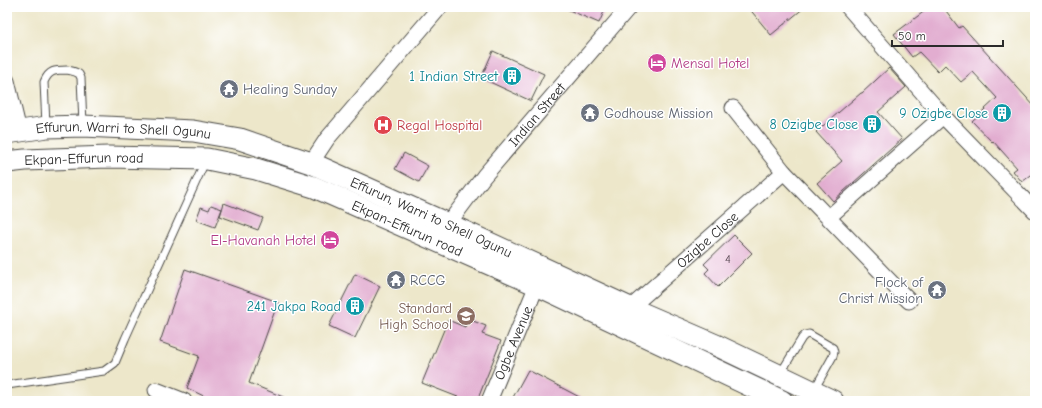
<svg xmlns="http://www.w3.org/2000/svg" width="1042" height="408" viewBox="0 0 1042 408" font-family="'Comic Neue',sans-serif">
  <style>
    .building { fill: #e2add0 }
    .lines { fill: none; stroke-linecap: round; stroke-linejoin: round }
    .lane-casing { stroke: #484743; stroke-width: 9 }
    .street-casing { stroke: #484743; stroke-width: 17 }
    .secondary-casing { stroke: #484743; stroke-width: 23 }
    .lane { stroke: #fff; stroke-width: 7 }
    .street { stroke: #fff; stroke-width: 15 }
    .secondary { stroke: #fff; stroke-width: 21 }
    .labels { text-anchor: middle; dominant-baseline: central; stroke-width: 3; stroke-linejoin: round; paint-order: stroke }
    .number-label { font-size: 12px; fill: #594c54 }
    .hotel-label { font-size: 14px; fill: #b23c85; stroke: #fff; text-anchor: start }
    .culture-label { font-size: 14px; fill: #0d838f; stroke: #fff; text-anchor: end }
    .worship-label { font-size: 14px; fill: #5b616d; stroke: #fff; text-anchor: start }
    .street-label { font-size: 14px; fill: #2b2b2b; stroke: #fff }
    .health-label { font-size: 14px; fill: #be3a42; stroke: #fff; text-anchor: start }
    .education-label { font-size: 14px; fill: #785e54; stroke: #fff; text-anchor: end }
  </style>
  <rect width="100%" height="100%" fill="#fff"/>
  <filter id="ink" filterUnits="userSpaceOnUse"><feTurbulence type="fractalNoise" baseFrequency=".025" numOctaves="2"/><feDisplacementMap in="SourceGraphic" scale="8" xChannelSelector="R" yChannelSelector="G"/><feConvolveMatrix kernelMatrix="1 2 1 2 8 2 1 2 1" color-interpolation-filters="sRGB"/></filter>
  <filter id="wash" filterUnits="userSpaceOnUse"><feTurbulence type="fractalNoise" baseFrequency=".012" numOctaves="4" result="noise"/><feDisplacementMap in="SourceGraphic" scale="16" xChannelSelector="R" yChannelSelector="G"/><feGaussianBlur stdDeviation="0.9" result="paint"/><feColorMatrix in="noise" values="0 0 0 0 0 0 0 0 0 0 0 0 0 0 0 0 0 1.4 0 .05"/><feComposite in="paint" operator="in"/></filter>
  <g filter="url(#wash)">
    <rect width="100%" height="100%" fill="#ede7ca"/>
    <g id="blocks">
      <!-- building -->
      <g class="building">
        <polygon points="562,7 606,7 599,23"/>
        <polygon points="748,7 805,7 771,35"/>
        <polygon points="930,7 943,7 959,28 962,26 1035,107 1035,172 1022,182 1013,171 1017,168 993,141 992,142 972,121 997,98 973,72 961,82 945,65 938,72 919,52 912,57 894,34"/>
        <polygon points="493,51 544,74 531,101 481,78"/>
        <polygon points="889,68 906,87 878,112 902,139 833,201 817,183 842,161 816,132 861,93 862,93"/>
        <polygon points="404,153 428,166 419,182 395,169"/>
        <polygon points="224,203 263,218 258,230 220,216"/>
        <polygon points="211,205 222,209 215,227 196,220 201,207 209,210"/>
        <polygon points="734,235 752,253 718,287 705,273 709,269 704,264"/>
        <polygon points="185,269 278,302 249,383 293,401 214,401 187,388 199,356 160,342"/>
        <polygon points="355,274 380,286 355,338 329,326"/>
        <polygon points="468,319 486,326 482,334 501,341 477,401 468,401 422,383 448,320 465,327"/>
        <polygon points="528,370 587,401 511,401"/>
      </g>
    </g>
  </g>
  <g filter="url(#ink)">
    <use href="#blocks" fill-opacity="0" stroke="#484743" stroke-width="1"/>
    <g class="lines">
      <defs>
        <g id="lane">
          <path d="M46 125 44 82C49 70 55 70 67 70 72 71 75 71 79 74L81 78 83 124"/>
          <polyline points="780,374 802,338 805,335 809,334 833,348 834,352 833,356 814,390"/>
          <polyline points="7,385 104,371 115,363 125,339 205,162"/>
        </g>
        <g id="street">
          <polyline points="848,7 943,116 1035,211"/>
          <polyline points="7,81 19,131"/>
          <polyline points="733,108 784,172 909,301"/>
          <polyline points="311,163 327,139 440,7"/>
          <polyline points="829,217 943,116"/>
          <path id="s1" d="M448 224 484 176 629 7"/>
          <path id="s2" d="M630 308 784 172"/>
          <polyline points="156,390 184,401"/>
          <path id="s3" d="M489 401 537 285"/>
        </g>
        <g id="secondary">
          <path id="s4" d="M7 133 47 127 83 126 193 131 240 139 311 163 448 224 630 308 718 346 833 401"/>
          <path id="s5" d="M7 162 25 160 108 157 207 159 256 169 314 187 537 285 782 401"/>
        </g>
      </defs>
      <!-- lane casing -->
      <use href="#lane" class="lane-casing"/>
      <!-- street casing -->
      <use href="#street" class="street-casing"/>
      <!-- secondary casing -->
      <use href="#secondary" class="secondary-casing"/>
      <!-- lane -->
      <use href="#lane" class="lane"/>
      <!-- street -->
      <use href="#street" class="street"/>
      <!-- secondary -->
      <use href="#secondary" class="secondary"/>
    </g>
  </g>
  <!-- icons -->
  <defs>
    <symbol id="hotel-disc" viewBox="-11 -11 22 22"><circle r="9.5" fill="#d1479c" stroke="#fff"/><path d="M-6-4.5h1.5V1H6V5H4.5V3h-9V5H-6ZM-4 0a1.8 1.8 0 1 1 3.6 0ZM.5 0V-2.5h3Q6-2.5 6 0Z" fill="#fff"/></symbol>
    <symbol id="building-disc" viewBox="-11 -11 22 22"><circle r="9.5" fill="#0f9aa8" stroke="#fff"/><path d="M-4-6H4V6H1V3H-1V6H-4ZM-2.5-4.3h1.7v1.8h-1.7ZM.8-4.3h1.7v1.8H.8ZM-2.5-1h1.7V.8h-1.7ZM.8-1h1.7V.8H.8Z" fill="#fff"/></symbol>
    <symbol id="temple-disc" viewBox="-11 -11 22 22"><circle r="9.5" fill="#6b7280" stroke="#fff"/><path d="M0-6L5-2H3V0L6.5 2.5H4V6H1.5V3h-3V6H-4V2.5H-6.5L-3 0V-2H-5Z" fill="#fff"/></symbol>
    <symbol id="hospital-disc" viewBox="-11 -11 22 22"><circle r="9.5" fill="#e0444e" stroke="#fff"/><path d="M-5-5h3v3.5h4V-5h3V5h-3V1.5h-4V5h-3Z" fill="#fff"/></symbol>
    <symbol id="school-disc" viewBox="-11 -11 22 22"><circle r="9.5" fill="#8d6e63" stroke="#fff"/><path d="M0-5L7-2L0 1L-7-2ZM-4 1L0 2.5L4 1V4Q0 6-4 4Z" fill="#fff"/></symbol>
  </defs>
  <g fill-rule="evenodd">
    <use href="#hotel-disc" x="646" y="52" width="22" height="22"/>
    <use href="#building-disc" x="501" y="65" width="22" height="22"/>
    <use href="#temple-disc" x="218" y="78" width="22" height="22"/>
    <use href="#temple-disc" x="579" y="102" width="22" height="22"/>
    <use href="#building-disc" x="991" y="102" width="22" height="22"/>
    <use href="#building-disc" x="861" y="113" width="22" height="22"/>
    <use href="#hospital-disc" x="372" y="114" width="22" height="22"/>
    <use href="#hotel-disc" x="319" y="229" width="22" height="22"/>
    <use href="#temple-disc" x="385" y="269" width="22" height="22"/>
    <use href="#temple-disc" x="926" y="279" width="22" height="22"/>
    <use href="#building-disc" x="344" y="295" width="22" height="22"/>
    <use href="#school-disc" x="455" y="305" width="22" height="22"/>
  </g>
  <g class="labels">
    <!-- number labels -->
    <g class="number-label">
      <text x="728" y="259">4</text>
    </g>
    <!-- hotel labels -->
    <g class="hotel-label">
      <text x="671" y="63">Mensal Hotel</text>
      <text x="316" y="240" text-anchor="end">El-Havanah Hotel</text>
    </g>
    <!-- culture labels -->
    <g class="culture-label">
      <text x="498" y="76">1 Indian Street</text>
      <text x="988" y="113">9 Ozigbe Close</text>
      <text x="858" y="124">8 Ozigbe Close</text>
      <text x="341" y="306">241 Jakpa Road</text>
    </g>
    <!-- worship labels -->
    <g class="worship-label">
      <text x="243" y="89">Healing Sunday</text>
      <text x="604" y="113">Godhouse Mission</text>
      <text x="410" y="280">RCCG</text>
      <text x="923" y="282" text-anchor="end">Flock of<tspan x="923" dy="16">Christ Mission</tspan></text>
    </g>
    <!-- street labels -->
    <g class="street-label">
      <text stroke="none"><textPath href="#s1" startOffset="141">Indian Street</textPath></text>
      <text stroke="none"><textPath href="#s4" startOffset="117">Effurun, Warri to Shell Ogunu</textPath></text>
      <text stroke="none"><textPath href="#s5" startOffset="77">Ekpan-Effurun road</textPath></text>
      <text stroke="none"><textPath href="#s4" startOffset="441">Effurun, Warri to Shell Ogunu</textPath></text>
      <text stroke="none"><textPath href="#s5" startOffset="413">Ekpan-Effurun road</textPath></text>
      <text stroke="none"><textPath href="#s2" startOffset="103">Ozigbe Close</textPath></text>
      <text stroke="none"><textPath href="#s3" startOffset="63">Ogbe Avenue</textPath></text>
    </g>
    <!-- health labels -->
    <g class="health-label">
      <text x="397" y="125">Regal Hospital</text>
    </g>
    <!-- education labels -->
    <g class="education-label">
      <text x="452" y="308">Standard<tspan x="452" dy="16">High School</tspan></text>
    </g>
  </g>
  <!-- margin -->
  <rect width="1042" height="408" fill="none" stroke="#fff" stroke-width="24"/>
  <!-- scale -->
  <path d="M892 40v6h111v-6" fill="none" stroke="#2b2b2b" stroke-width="2"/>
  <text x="898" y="40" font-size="12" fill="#2b2b2b" stroke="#ffffff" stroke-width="3" paint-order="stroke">50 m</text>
</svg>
